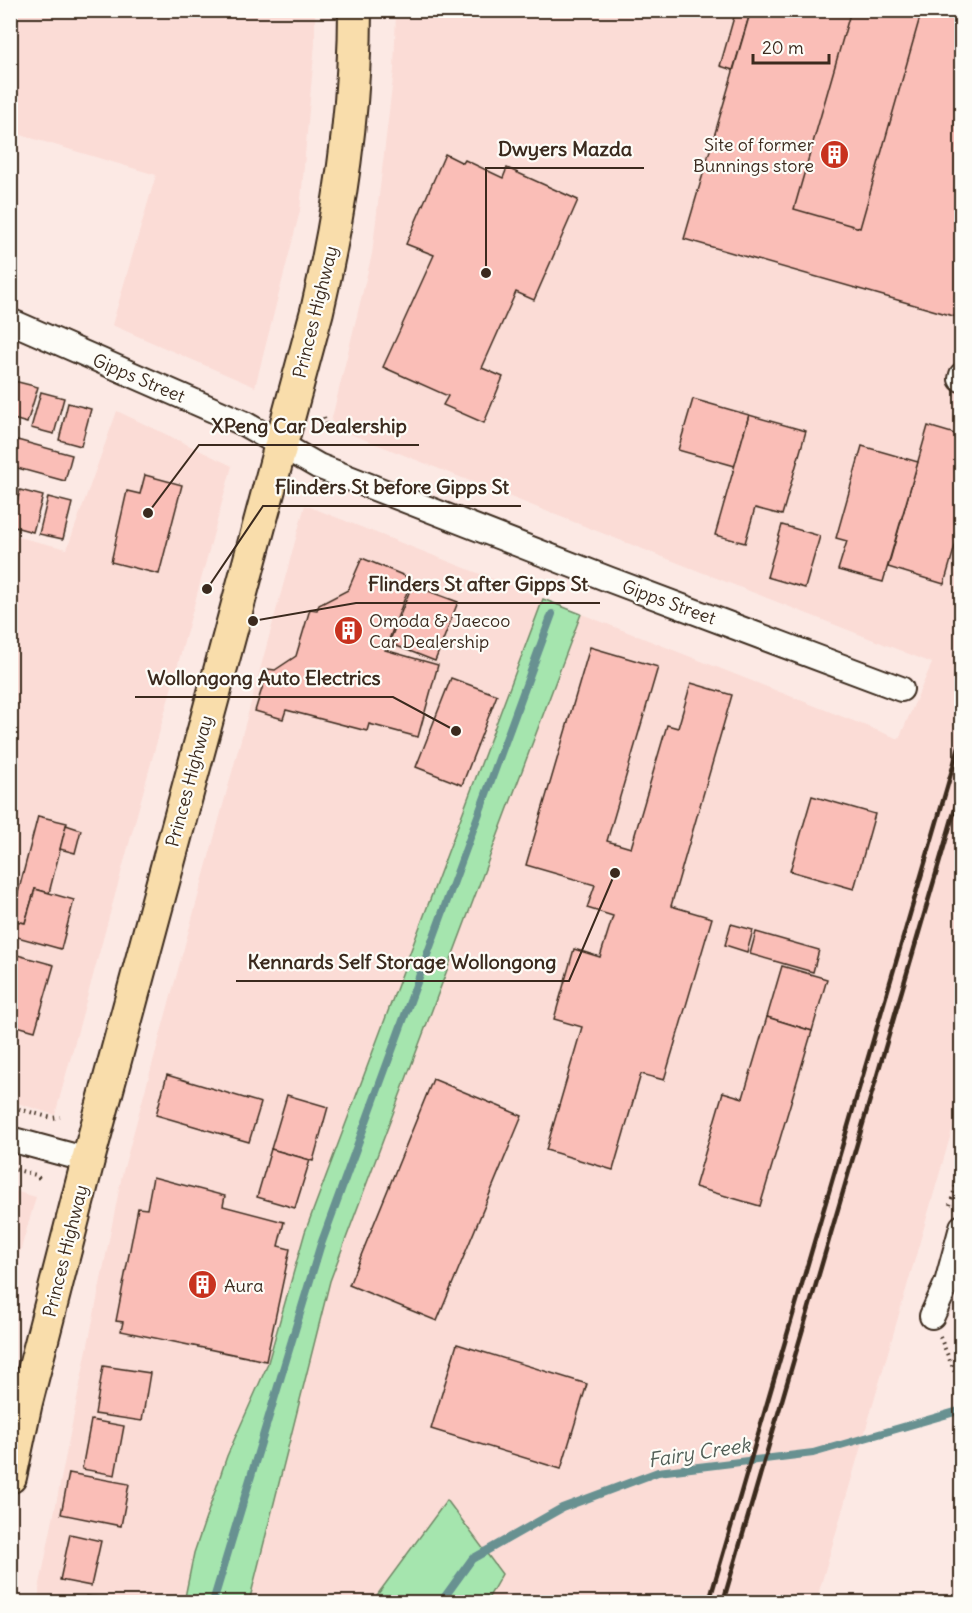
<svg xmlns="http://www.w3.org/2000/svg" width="972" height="1613" viewBox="0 0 972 1613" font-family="Delius,sans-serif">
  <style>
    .built { fill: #fbdcd6 }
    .green { fill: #a5e5ae; stroke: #708866; stroke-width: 1.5 }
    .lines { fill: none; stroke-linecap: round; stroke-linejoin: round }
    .stream { stroke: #679191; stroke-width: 8 }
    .building { fill: #fabeb7; stroke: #3b2a1e; stroke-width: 1.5 }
    .minor-casing { stroke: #3b2a1e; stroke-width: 28 }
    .major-casing { stroke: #3b2a1e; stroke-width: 36 }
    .path { stroke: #3b2a1e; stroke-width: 4; stroke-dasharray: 1.5 4.5; stroke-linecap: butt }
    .minor { stroke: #fdfcf7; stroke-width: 24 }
    .major { stroke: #f9ddab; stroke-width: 32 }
    .rail { stroke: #3b2a1e; stroke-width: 4.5 }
    .labels { text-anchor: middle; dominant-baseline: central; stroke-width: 4.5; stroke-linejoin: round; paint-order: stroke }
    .poi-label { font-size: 18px; fill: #3b2a1e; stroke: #fdfcf7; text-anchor: start }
    .street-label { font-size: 18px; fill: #3b2a1e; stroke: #fdfcf7 }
    .water-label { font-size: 20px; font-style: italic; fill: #515e57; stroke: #fdfcf7 }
    .leader { fill: none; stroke: #3b2a1e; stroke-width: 2 }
    .callout-dot { fill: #3b2a1e; stroke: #fdfcf7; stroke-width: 2 }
    .callout-label { font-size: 20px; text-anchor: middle; font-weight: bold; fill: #3b2a1e; stroke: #fdfcf7; stroke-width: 4.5; stroke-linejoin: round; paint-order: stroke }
  </style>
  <rect width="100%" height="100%" fill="#fce9e4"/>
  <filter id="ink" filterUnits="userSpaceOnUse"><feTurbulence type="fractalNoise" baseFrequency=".0167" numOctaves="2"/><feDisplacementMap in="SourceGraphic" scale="12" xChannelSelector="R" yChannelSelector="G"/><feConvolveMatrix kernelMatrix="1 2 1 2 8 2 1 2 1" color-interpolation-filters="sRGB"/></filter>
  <g filter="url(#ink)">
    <!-- built -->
    <g class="built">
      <polygon points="10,11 315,11 315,43 300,211 255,387 112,325 156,175 11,132"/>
      <polygon points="396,11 961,11 961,1099 816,1602 39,1602 39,1589 122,1175 305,505 899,739 932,663 330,426 372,254 394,70"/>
      <polygon points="117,411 232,466 55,1115 11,1101 10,535 67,549"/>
      <polygon points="11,1190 36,1197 11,1283 10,1190"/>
    </g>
    <!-- green -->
    <g class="green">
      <polygon points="543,599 581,614 330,1281 249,1602 184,1602 194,1553 227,1456 267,1366 305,1232"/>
      <polygon points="447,1500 502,1574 486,1602 372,1602"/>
    </g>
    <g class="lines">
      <!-- stream -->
      <g class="stream">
        <polyline points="213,1602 320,1247 552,614"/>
        <polyline points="441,1602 472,1559 562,1508 658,1472 813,1453 962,1410"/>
      </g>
    </g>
    <!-- building -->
    <g class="building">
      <polygon points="736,10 751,10 733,70 720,66"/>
      <polygon points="751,10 962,10 962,301 957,317 684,239"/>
      <polygon points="851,10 922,10 860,228 794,209"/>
      <polygon points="445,154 463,163 465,160 503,178 507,168 578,200 534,300 516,292 482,368 503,377 484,423 443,405 448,396 383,367 434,255 406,244"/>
      <polygon points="14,381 38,387 27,423 10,418 10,395"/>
      <polygon points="41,392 64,398 54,434 31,428"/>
      <polygon points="693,399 749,415 735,466 678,450"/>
      <polygon points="68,403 91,409 81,446 59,440"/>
      <polygon points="749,415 806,431 782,515 755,508 745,543 715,535"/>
      <polygon points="928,426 962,436 962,522 944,584 888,567"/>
      <polygon points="10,438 72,455 65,481 10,466"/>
      <polygon points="862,446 918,462 883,582 838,570 847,541 836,538"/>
      <polygon points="145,475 182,485 159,574 111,562 127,491 140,494"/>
      <polygon points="10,487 15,488 10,505"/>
      <polygon points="20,490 43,496 33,532 11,526"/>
      <polygon points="48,497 72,503 63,539 39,534"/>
      <polygon points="782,525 820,536 805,588 767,577"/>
      <polygon points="362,558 412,579 385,650 438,665 418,737 369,724 367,731 286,710 283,719 255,711 268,669 275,670 296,656 310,609 317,610 319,605 348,590"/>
      <polygon points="412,585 458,602 435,661 389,643"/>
      <polygon points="590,647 658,667 607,841 631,848 667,725 678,728 691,683 732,695 671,906 712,918 664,1080 641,1074 613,1170 546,1150 582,1027 554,1019 574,949 600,957 613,916 587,908 595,885 526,865"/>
      <polygon points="451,678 497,695 462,785 416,767"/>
      <polygon points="812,796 875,814 854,889 790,871"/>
      <polygon points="38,816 67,823 49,893 35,889 25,923 11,920"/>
      <polygon points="66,825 81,830 75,853 60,849"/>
      <polygon points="35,889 74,900 61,949 10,935 11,920 25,923"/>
      <polygon points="10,904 15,905 10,922"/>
      <polygon points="731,924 753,930 747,952 725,945"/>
      <polygon points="756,932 819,950 813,972 750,954"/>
      <polygon points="10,953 54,965 35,1031 10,1024"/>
      <polygon points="782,966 827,979 812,1031 767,1017"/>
      <polygon points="767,1017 812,1031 760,1206 695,1187 723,1092 743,1098"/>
      <polygon points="167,1075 261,1103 249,1142 156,1115"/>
      <polygon points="433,1079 522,1116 437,1321 349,1285"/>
      <polygon points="287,1095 328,1107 313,1161 271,1149"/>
      <polygon points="271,1149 310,1160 295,1208 257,1197"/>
      <polygon points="153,1177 225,1196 223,1206 284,1222 278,1246 290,1249 266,1361 121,1331 123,1322 116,1321 138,1208 147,1209"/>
      <polygon points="457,1344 587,1384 561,1469 431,1429"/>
      <polygon points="103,1366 150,1373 142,1421 95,1414"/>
      <polygon points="91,1420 124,1426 115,1475 82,1469"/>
      <polygon points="69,1473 129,1484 121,1526 61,1514"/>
      <polygon points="70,1534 101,1541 91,1586 60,1580"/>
      <polygon points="86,1596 133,1602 85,1602"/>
    </g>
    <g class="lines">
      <defs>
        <g id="minor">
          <polyline points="10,321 243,423 318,466 608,579 901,689"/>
          <polyline points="961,379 962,375"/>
          <polyline points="10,1139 88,1160"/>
          <polyline points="932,1316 947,1283 962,1227"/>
        </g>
        <path id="major" d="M10 1477 26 1402 88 1160 317 311C340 212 355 112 355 10"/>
      </defs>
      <!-- minor casing -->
      <use href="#minor" class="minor-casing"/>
      <!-- major casing -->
      <use href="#major" class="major-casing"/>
      <!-- path -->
      <g class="path">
        <polyline points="324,417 328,430"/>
        <polyline points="19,1109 52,1118 60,1117"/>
        <polyline points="10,1168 36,1175 42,1181"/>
        <polyline points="950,1205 962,1165"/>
        <polyline points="940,1337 962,1389"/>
      </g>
      <!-- minor -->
      <use href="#minor" class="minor"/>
      <!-- major -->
      <use href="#major" class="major"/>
      <!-- rail -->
      <g class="rail">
        <polyline points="709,1602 962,736"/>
        <polyline points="723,1602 962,785"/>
      </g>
    </g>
  </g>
  <!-- icons -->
  <defs>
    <symbol id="building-disc" viewBox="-11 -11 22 22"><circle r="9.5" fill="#c8321e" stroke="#fdfcf7"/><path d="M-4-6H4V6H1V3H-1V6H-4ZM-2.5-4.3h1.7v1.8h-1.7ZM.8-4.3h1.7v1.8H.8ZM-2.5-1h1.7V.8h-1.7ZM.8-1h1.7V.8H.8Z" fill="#fff"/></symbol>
  </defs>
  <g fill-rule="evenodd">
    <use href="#building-disc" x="818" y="138" width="33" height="33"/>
    <use href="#building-disc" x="332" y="614" width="33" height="33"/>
    <use href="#building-disc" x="186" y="1268" width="33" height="33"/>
  </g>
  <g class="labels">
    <!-- poi labels -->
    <g class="poi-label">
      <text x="814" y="144" text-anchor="end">Site of former<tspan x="814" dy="21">Bunnings store</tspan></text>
      <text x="369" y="620">Omoda &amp; Jaecoo<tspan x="369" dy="21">Car Dealership</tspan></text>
      <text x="224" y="1285">Aura</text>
    </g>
    <!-- street labels -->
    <g class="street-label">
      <text transform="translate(315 312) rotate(-76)">Princes Highway</text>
      <text transform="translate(139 378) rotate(23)">Gipps Street</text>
      <text transform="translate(669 602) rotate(20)">Gipps Street</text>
      <text transform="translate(189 781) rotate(-75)">Princes Highway</text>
      <text transform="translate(65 1251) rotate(-76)">Princes Highway</text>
    </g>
    <!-- water labels -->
    <g class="water-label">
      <text transform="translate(699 1452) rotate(-9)">Fairy Creek</text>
    </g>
  </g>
  <!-- callouts -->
  <path class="leader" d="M486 273L486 168H644M148 513L199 445H419M207 589L263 506H521M253 621L356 603H600M456 731L393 697H135M615 873L569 981H236"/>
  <g class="callout-dot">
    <circle cx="486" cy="273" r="6"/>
    <circle cx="148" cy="513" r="6"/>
    <circle cx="207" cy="589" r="6"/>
    <circle cx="253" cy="621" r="6"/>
    <circle cx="456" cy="731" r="6"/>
    <circle cx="615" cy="873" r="6"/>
  </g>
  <g class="callout-label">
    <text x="565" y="156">Dwyers Mazda</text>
    <text x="309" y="433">XPeng Car Dealership</text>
    <text x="392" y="494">Flinders St before Gipps St</text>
    <text x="478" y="591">Flinders St after Gipps St</text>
    <text x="264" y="685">Wollongong Auto Electrics</text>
    <text x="402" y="969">Kennards Self Storage Wollongong</text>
  </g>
  <!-- margin -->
  <rect width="972" height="1613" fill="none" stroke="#fdfcf7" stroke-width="36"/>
  <rect x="18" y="18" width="936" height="1577" fill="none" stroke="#3b2a1e" stroke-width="2" filter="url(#ink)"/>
  <!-- scale -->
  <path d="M753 54v9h76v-9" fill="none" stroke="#3b2a1e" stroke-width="3"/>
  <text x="762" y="54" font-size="18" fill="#3b2a1e" stroke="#fdfcf7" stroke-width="4.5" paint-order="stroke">20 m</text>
</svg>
